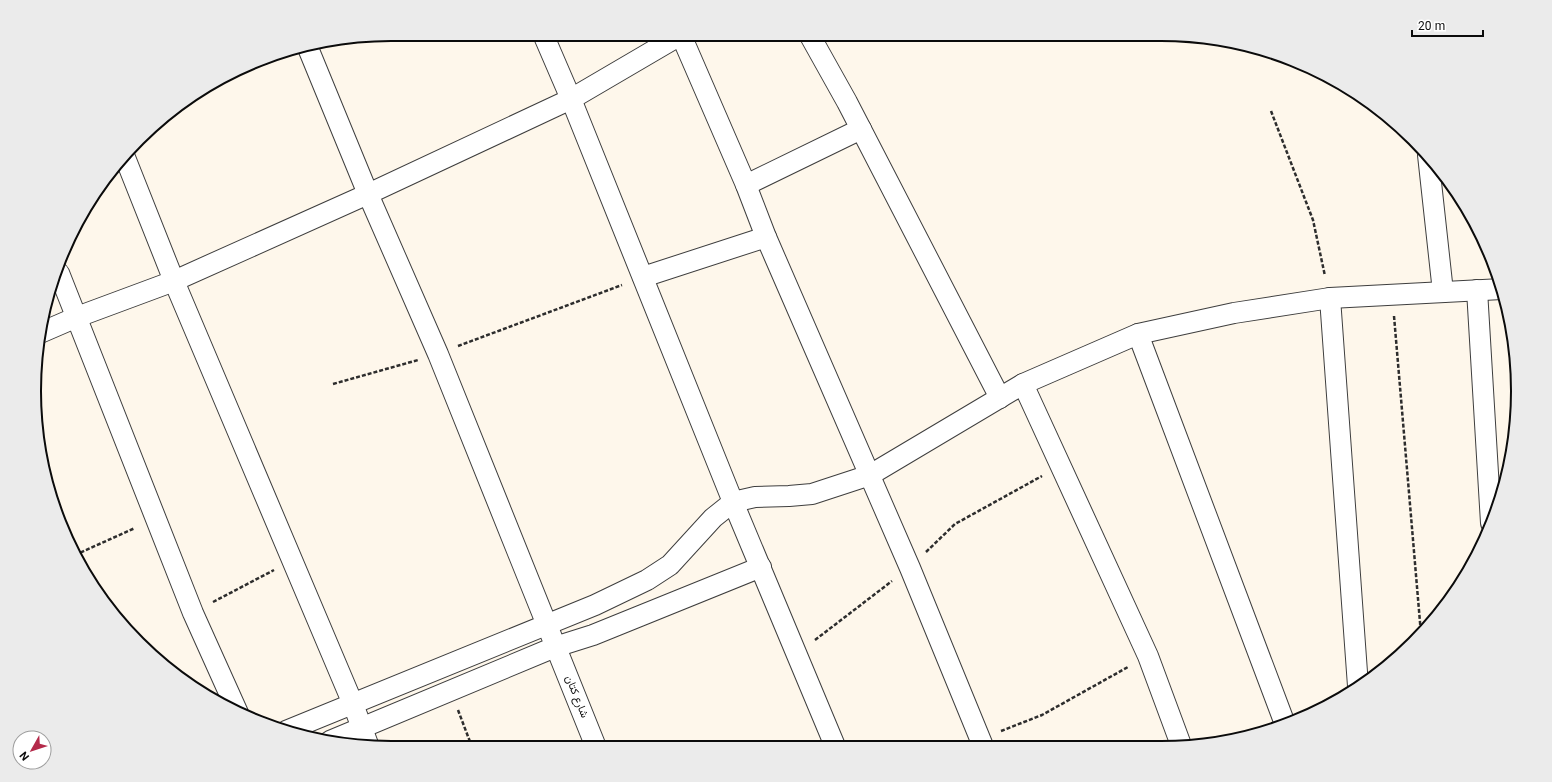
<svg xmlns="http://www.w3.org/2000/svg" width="1552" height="782" viewBox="0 0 1552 782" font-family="Georgia,Vazirmatn,serif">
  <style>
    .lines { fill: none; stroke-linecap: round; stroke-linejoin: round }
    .minor-casing { stroke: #3e3e3e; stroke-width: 22 }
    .path { stroke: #2d2d2d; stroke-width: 2.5; stroke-dasharray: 4 2; stroke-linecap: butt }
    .minor { stroke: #fff; stroke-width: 20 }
    .labels { text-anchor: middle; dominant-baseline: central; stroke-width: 4; stroke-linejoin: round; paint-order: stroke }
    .street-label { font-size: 11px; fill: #0b0b0b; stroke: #fff }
    .rim { fill: none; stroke: #0b0b0b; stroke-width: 2 }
  </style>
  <rect width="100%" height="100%" fill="#fef7eb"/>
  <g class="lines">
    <defs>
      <g id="minor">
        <polyline points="543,34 571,99 733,502 835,746"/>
        <polyline points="809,34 847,102 1000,398"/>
        <polyline points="681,35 746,185 766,237 910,568 983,746"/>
        <polyline points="308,48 368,194 438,354 596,747"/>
        <polyline points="124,155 174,281 353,704 369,747"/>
        <polyline points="1428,155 1443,292"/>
        <polyline points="746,185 861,129"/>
        <polyline points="59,273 193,613 238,713"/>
        <polyline points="643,277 766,237"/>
        <polyline points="1477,290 1491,523"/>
        <polyline points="1330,298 1358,686"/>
        <polyline points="40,333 77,317 174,281 368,194 571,99 682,34"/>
        <polyline points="1138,334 1285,724"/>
        <polyline points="1023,384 1148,656 1181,745"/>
        <polyline points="286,731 595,605 647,580 670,565 713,518 733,502 755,497 789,496 812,494 870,475 1023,384 1138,334 1234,313 1330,298 1502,289"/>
        <polyline points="330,741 555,647 593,635 761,567"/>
      </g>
    </defs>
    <!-- minor casing -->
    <use href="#minor" class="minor-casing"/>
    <!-- path -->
    <g class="path">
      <polyline points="1271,111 1313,220 1325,276"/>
      <polyline points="1394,316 1421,634"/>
      <polyline points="458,346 622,285"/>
      <polyline points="333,384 418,360"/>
      <polyline points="926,552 955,524 1042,476"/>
      <polyline points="75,555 135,528"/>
      <polyline points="213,602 274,570"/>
      <polyline points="815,640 892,581"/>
      <polyline points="458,710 472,747"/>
      <polyline points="1001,731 1042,715 1128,667"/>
    </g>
    <!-- minor -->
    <use href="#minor" class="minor"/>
  </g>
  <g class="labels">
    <!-- street labels -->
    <g class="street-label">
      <text transform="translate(576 697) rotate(68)">شارع كتان</text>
    </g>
  </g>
  <!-- crop -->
  <path d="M0 0H1552V782H0ZM391 41H1161A350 350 0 0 1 1511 391V391A350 350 0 0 1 1161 741H391A350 350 0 0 1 41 391V391A350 350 0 0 1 391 41Z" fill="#ebebeb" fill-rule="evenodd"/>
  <path class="rim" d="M391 41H1161A350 350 0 0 1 1511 391V391A350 350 0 0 1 1161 741H391A350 350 0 0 1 41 391V391A350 350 0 0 1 391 41Z"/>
  <!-- north arrow -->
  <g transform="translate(32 750) rotate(231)"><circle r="19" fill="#ffffff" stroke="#9d9d9d"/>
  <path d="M0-3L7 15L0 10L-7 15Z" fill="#b42a4a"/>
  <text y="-6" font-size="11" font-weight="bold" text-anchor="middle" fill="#0b0b0b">N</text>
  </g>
  <!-- scale -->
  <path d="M1412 30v6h71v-6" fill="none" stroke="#0b0b0b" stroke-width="2"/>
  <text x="1418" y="30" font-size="12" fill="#0b0b0b" stroke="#ffffff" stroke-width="3" paint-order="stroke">20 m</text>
</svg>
